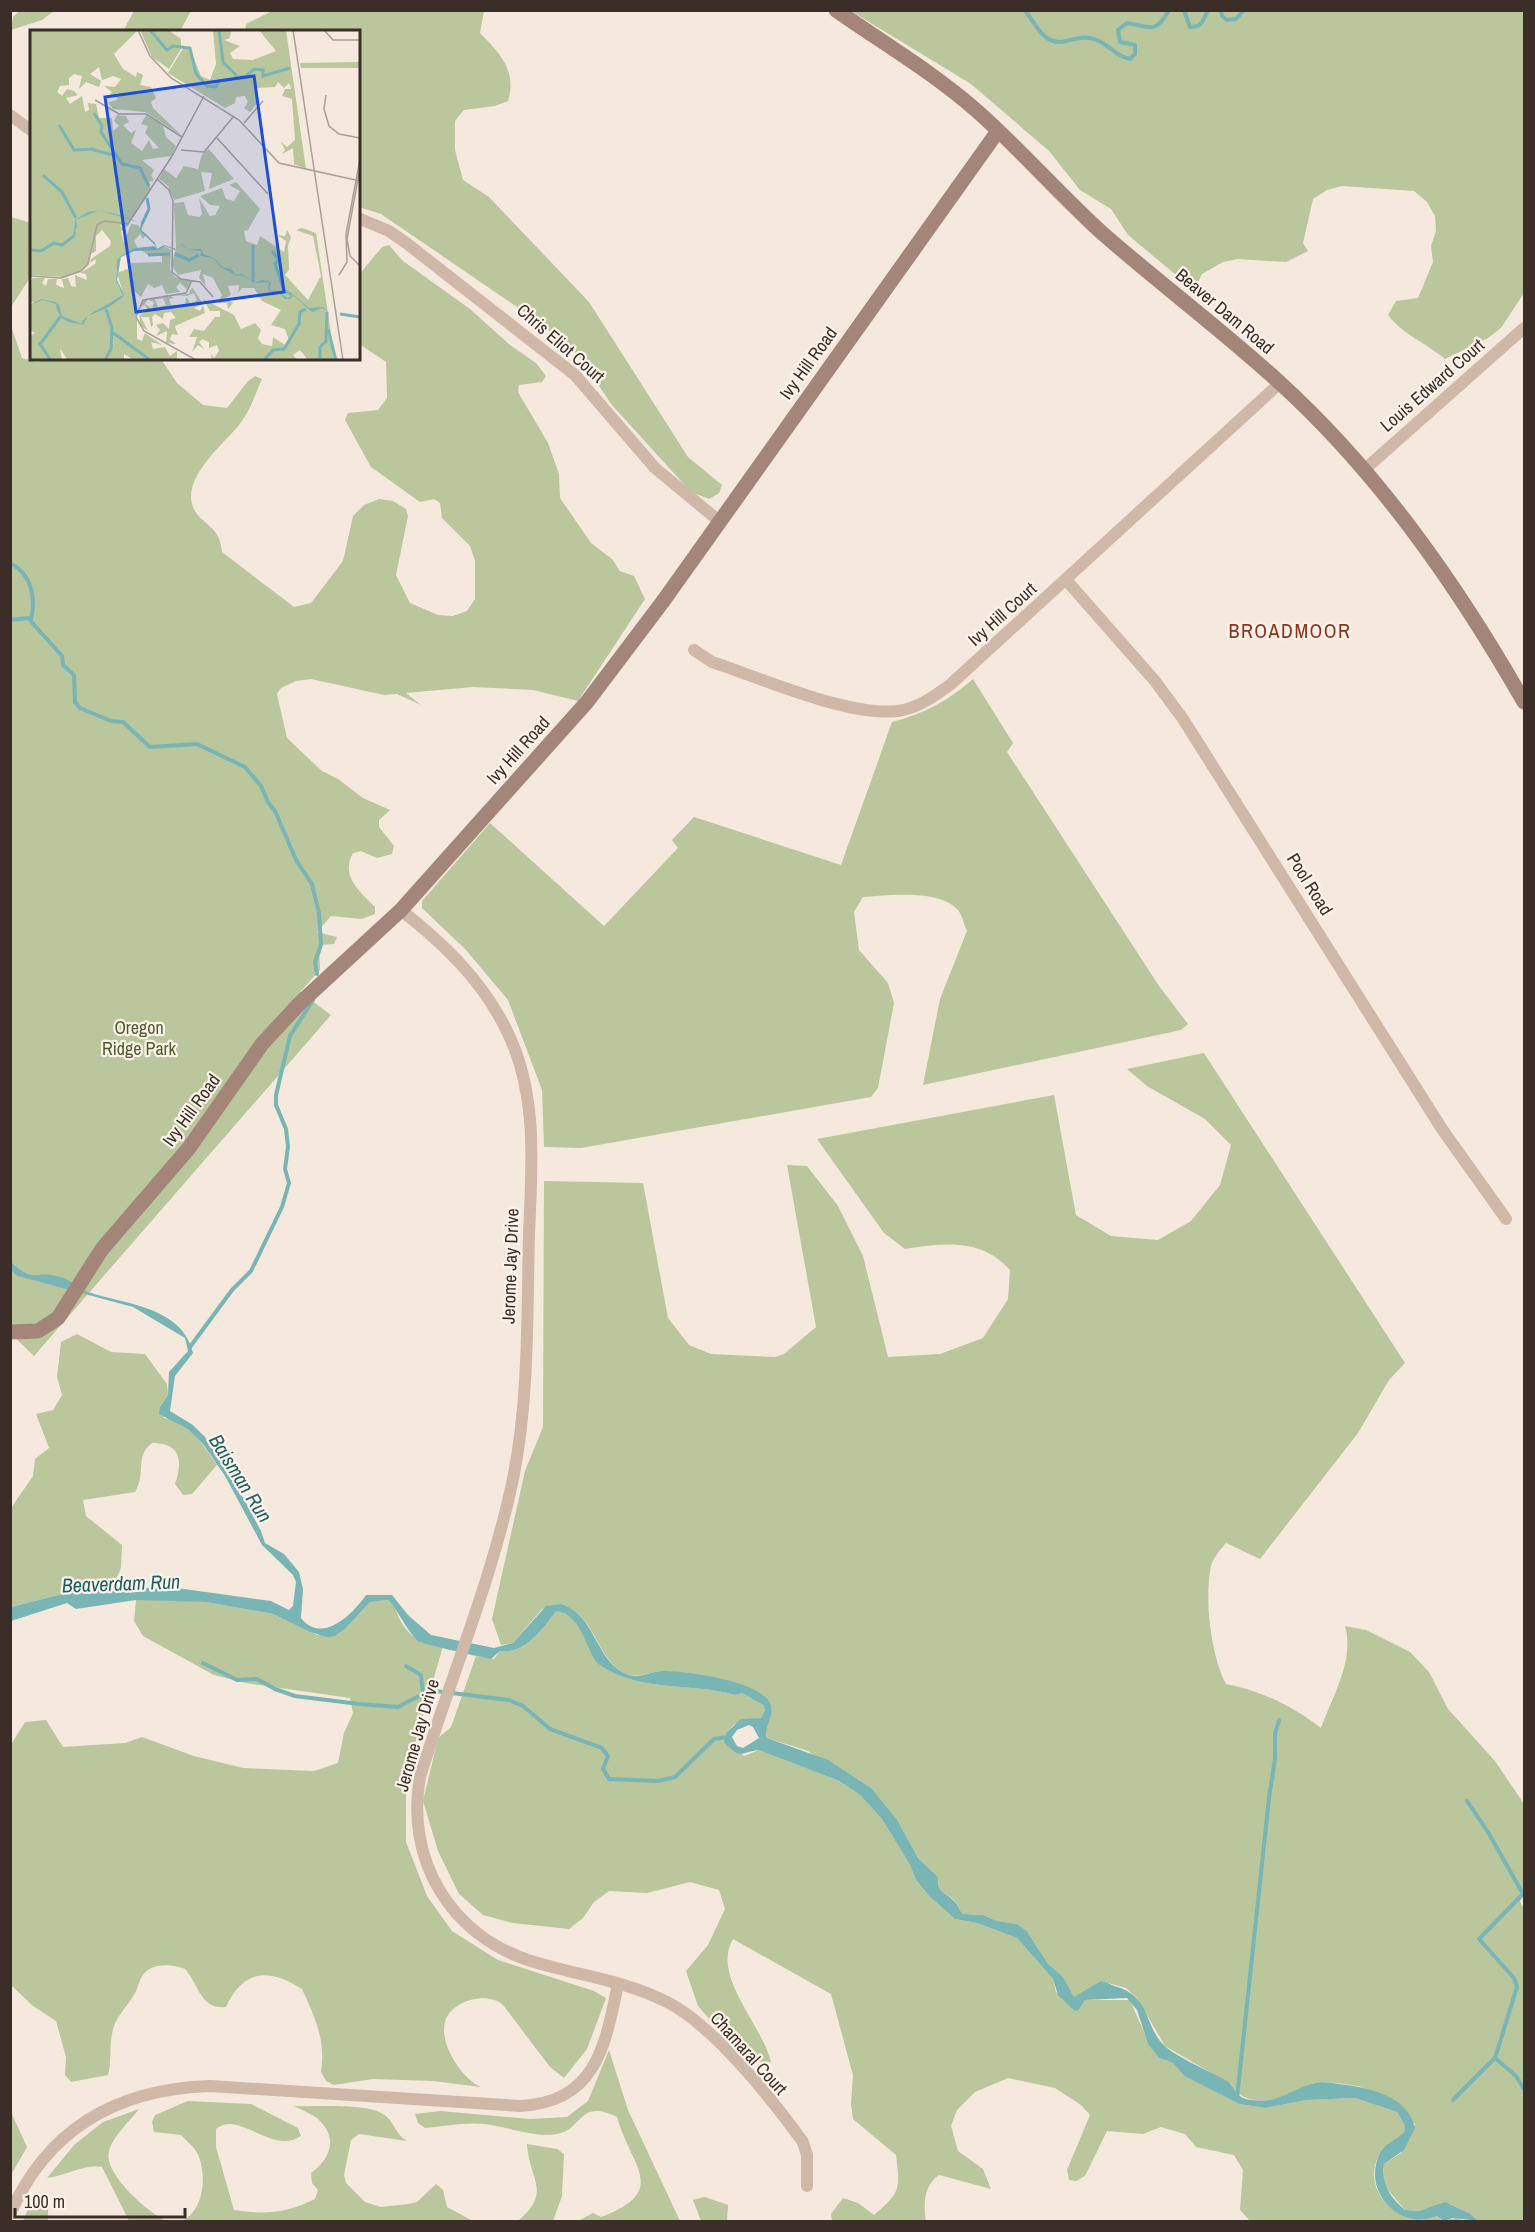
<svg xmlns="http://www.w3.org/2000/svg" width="1535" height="2232" viewBox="0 0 1535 2232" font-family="'Archivo Narrow',sans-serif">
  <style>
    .green { fill: #bac69c }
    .water { fill: #7ab5b5; fill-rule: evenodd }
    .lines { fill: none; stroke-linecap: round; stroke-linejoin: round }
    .stream { stroke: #7ab5b5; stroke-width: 4 }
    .street { stroke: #cfb8a8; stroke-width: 12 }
    .secondary { stroke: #a38679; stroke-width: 15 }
    .labels { text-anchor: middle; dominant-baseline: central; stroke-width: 4.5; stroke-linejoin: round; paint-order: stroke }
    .street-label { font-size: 18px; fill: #3b2e29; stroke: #fcf3eb }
    .park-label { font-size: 18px; fill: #4c5c2a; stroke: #fcf3eb }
    .neighbourhood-label { font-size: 20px; letter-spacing: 1.5px; fill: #92311a; stroke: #fcf3eb }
    .water-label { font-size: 20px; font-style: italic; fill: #1a5f61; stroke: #fcf3eb }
    .inset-river { fill: none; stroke: #7ab5b5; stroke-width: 3 }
    .inset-road { fill: none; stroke: #ab9e96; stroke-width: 1.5 }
    .view { fill: #1d4ed8; fill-opacity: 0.15; stroke: #1d4ed8; stroke-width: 3 }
    .inset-edge { fill: none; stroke: #3b2e29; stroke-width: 3 }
  </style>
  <rect width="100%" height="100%" fill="#f5e9de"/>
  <!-- green -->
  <g class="green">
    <polygon points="19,11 19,10 54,11 42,20 11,30 13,17"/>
    <polygon points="134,11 134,10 191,11 180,31 123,31"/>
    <path d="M272 11H484L480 33C500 53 517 71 508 101L495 106 464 110 455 121V150L463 180 489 197 589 302 688 457 722 485 719 493 709 499 691 492 611 404 582 360 539 322 381 214 359 207 358 32H245L246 24Z"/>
    <path d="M851 11H1524V293L1501 328 1488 338 1445 359C1426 343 1402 334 1388 315L1396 301 1418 298 1433 262 1431 246 1436 231 1435 216 1427 202 1414 191 1342 186 1327 190 1313 199 1303 243 1308 251 1286 262 1238 259 1223 262 1202 274 1194 290 1128 235 1111 209 1080 190 1049 151 971 84Z"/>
    <polygon points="11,217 31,223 31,276 11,307 11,319"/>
    <path d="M389 245 403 261 470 309 510 345 536 363 546 376 542 382 519 385 518 392 548 443 559 474 560 498 591 543 612 559 620 571 634 576 645 599 578 701 533 690 473 687 406 693 421 705 397 694 384 695 311 679 296 681 281 688 277 694 287 738 322 771 338 779 363 798 390 810 379 820V827L394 846 392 854 377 858 361 851 353 853C340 876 360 892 375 907V914L362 919 331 916 317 932 337 937 334 944 319 945 320 970 300 992 331 1015 34 1356 10 1333V323L22 358 37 362 48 358 161 359 177 383 203 405 227 408 248 381 255 376 262 379C256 392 251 409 242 421 227 442 181 476 193 507 201 526 220 524 222 552L294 607 311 603 343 561 353 516 364 505 379 499 393 501 406 509 408 516 396 575 410 603 438 615 453 616 467 611 475 599V561L470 546 442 518 440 503 434 499 420 502 371 467 345 420 348 413 378 410 387 398 386 362 359 344 358 276 382 247Z"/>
    <path d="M973 679 1013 743 1007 752 1159 986 1188 1024 1181 1030 923 1085 940 999 967 931C964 925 962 915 958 910 940 889 888 895 863 897L854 912 859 950 888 983 894 1003 878 1088 871 1097 581 1148 544 1147 542 1090 508 1000 466 950 422 908V901L490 823 604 926 678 848 672 840 694 817 841 865 892 722C924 714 949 700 973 679Z"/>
    <path d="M1204 1053 1405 1363 1389 1380 1358 1433 1260 1559 1226 1543C1221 1549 1213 1558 1211 1566 1204 1599 1211 1655 1226 1684 1262 1691 1292 1706 1321 1728 1332 1697 1355 1660 1345 1626L1366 1630 1410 1652 1429 1672 1448 1709 1495 1761 1524 1804V1888L1520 1902 1524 1908V2221H1479L1469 2213 1450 2204 1419 2211 1405 2210 1383 2184 1384 2164 1401 2153 1415 2124C1402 2115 1371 2088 1357 2086 1342 2084 1325 2080 1311 2084 1306 2085 1303 2089 1299 2091 1277 2100 1245 2109 1232 2085L1165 2046 1137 1998 1126 1988 1101 1981 1078 1997H1074L1066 1983 1048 1964 1027 1931 1017 1924 997 1921 983 1915 963 1914C959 1910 958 1904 954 1900 945 1891 937 1894 938 1877L918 1858 898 1821 808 1751 767 1738 765 1726 772 1709 764 1697C733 1688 700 1674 666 1671 651 1670 638 1681 622 1672 596 1655 594 1615 562 1604L542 1609 513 1643 501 1645 492 1619 525 1471 543 1427 544 1181 643 1183 668 1318 689 1345 711 1354 775 1357 784 1354 816 1327 787 1165 807 1166 838 1206 863 1256 888 1357 940 1354 983 1338 1008 1299 1010 1270C981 1238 945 1243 905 1249L884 1233 817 1139 1054 1095 1076 1215 1111 1236 1158 1240 1191 1221 1220 1185 1231 1145 1205 1119 1147 1086 1127 1069Z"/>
    <path d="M77 1334 111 1352 145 1354 167 1384 168 1395 160 1407 164 1418C190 1422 203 1445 217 1465L192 1494 183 1495 175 1484C183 1461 181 1443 152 1443 134 1457 147 1471 135 1492L83 1500 86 1516 122 1545 121 1568 112 1589 89 1588 81 1583 66 1593 11 1607V1508L33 1476 35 1459 49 1448 36 1414 53 1410 62 1395 57 1377 61 1342Z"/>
    <path d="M160 1599 206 1602 273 1614 317 1635 347 1627 370 1602 388 1600C396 1604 396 1612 400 1620 409 1637 424 1646 443 1646L406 1775V1842L427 1896 452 1931 498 1960 594 1991 606 1998 587 2049 564 2078 550 2067 503 2005C488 1991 451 2000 445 2022 439 2044 462 2079 481 2087L433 2081 373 2079 334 2085 326 2081 321 2072C326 2041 315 2017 302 1989 268 1967 243 1970 226 2007 200 2010 199 1984 185 1969 172 1964 151 1962 142 1976 139 1981 138 1988 135 1993 127 2008 115 2016 112 2034 109 2048 112 2061 108 2075L71 2082 65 2075 66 2057 56 2021 33 2006 11 1985 10 1746 25 1722 46 1720 63 1747 125 1743 142 1737 194 1756 243 1768 314 1771 338 1763 344 1733 353 1713 350 1698 246 1683 214 1675 143 1636 134 1621 136 1600Z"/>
    <path d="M556 1611C586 1616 585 1656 601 1666 642 1693 690 1682 735 1695L742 1693 763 1705 765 1710 761 1718C742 1722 738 1716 724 1737L744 1756 759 1750 839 1781 860 1795 881 1818 909 1863 916 1880 930 1897 955 1919 977 1923 1017 1938 1053 1979 1056 1992 1079 2010 1085 2000H1130L1149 2044 1159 2058 1173 2063 1184 2076 1239 2104 1265 2108 1307 2100 1355 2098 1397 2112 1405 2126 1404 2132C1396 2142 1385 2145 1378 2157 1361 2194 1403 2231 1437 2216L1442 2221 1456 2218 1465 2221H1250L1240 2210 1243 2170 1234 2155 1196 2147 1185 2134 1161 2127 1143 2134 1107 2131 1085 2176 1076 2181 1069 2180 1067 2170 1090 2115 1081 2105 1055 2088 1008 2078 975 2092 957 2110 951 2126 958 2151 983 2169 991 2189 939 2175C924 2184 923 2206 926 2221H832L831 2214 843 2198 858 2203 874 2215C901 2192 900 2189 896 2155L853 2119 851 2104 853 2075 831 1994 733 1939C711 1976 762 2024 771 2062L746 2061 698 2006 686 1971 708 1945 725 1909 719 1890 690 1882 647 1893 609 1891 594 1902 583 1918 569 1929 513 1923 483 1915 459 1894 438 1851 423 1801 438 1738 451 1727 476 1656 494 1659 500 1651C524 1655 544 1628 556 1611Z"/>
    <path d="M609 2050 628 2110 680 2221H578L593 2213 601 2217C670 2191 631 2167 617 2117 578 2098 583 2130 557 2134 533 2138 509 2127 485 2124 466 2122 444 2126 425 2128L418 2123 415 2114 440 2111 530 2119 567 2117 588 2101Z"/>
    <path d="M188 2101 251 2104 298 2128 301 2136C272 2156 239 2109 216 2129V2147L234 2210C266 2215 287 2213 315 2199L318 2190 312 2183 311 2173C329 2160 339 2139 319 2120 313 2114 301 2110 294 2106 316 2107 370 2102 386 2116 395 2124 396 2135 407 2141L359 2134 351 2140 344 2175 346 2183 365 2202 381 2207 409 2204 417 2202 436 2184 443 2190 447 2207 473 2221H182C203 2211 207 2178 199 2157 197 2149 186 2141 181 2135L154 2132 152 2122 155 2115Z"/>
    <path d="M139 2109C130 2121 113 2136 109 2151 103 2174 148 2212 166 2221H129L102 2167C88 2163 64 2176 47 2178L74 2145 103 2122Z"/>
    <polygon points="11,2112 27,2147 11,2175"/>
    <path d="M527 2144 557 2149 564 2154 562 2196 553 2221H518C553 2192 529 2180 527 2144Z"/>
    <polygon points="705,2197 728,2205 727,2221 701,2221 693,2200"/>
    <polygon points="36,2201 44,2201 48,2208 48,2221 23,2221 29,2207"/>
  </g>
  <!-- water -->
  <path class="water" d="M10 1261C34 1285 36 1269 60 1277 70 1279 78 1288 88 1292 125 1304 183 1307 193 1353L175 1376 170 1411 193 1425 205 1437 245 1501 261 1531 265 1543 284 1554 299 1572 303 1589 301 1618C322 1645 353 1614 366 1595H392L408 1615 431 1635 494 1648 513 1643 546 1606 562 1604C594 1615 595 1656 622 1672 637 1681 648 1672 662 1671 686 1671 758 1680 770 1703 776 1716 763 1726 767 1738L828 1760 871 1788 898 1821 918 1858 938 1877C937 1894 945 1891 954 1901 958 1904 959 1910 963 1914L983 1915 997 1921 1017 1924 1027 1931 1048 1964 1063 1977 1074 1997 1101 1981C1108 1982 1112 1986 1118 1987 1152 1998 1144 2029 1167 2048 1184 2061 1208 2070 1227 2081 1235 2086 1236 2097 1246 2099 1275 2105 1287 2092 1311 2084 1324 2080 1334 2084 1347 2085 1373 2089 1408 2097 1415 2128L1404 2150 1384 2164C1381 2185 1390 2197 1405 2210L1419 2211 1445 2202 1469 2213 1479 2221 1453 2218 1443 2221 1437 2216C1399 2232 1361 2191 1380 2153 1385 2143 1397 2140 1404 2132L1405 2126 1397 2112 1355 2098 1307 2100 1265 2108 1239 2104 1184 2076 1173 2063 1159 2058 1148 2044 1137 2010 1127 1998 1085 2000 1079 2010 1075 2011 1058 1995 1053 1979 1017 1938 977 1923 955 1919 930 1897 916 1880 909 1863 881 1818 860 1795 839 1781 759 1750C738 1753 741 1760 724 1742L726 1733 741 1719 761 1718 765 1710 763 1705 742 1693 735 1695C690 1682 642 1693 601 1666 585 1656 585 1615 556 1611 544 1628 524 1655 500 1651L491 1659C481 1657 422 1644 418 1641 407 1631 393 1602 388 1600L370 1602 347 1627 335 1636 327 1637 310 1632 273 1614 206 1602 136 1600 76 1609 67 1603 11 1621V1607L66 1593 78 1582 90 1588H177L271 1601 289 1610 293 1606 296 1582 293 1575 262 1545 225 1476 203 1444 188 1429 159 1414 160 1407 168 1395 169 1372 188 1351 185 1338 133 1307 18 1276 11 1270ZM749 1725 753 1727 759 1738 743 1748 737 1746 732 1737 737 1730Z"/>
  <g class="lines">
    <!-- stream -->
    <g class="stream">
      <path d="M1025 10C1036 25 1045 47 1066 41 1077 39 1083 36 1094 39 1108 43 1116 57 1130 59L1135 54V45L1120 42 1118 30 1127 23C1150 27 1156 34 1169 10"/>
      <path d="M1184 10 1190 27C1203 27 1203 20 1208 10"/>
      <polyline points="1221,10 1222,16 1227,20 1236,19 1244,10"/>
      <polyline points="1270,10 1272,10"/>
      <path d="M10 563C32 574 36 598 31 620"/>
      <polyline points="10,620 28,618 62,656 63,665 74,675 75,702 80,708 111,721 123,722 150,747 197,744 245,767 261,786 268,802 275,811 296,860 312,884 319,913 321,945 315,962 317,974"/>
      <polyline points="190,1347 232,1290 251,1271 282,1207 289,1183 285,1169 288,1147 286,1129 276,1105 276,1095 290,1036 313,1000"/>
      <polyline points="203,1663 237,1680 257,1679 275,1689 295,1696 359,1704 398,1707 423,1694 435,1691 509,1700 523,1706 550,1729 602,1748 608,1756 603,1769 609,1779 658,1781 675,1777 714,1739 727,1737"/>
      <polyline points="406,1666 421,1675 423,1694"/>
      <polyline points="1495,2058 1516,2076 1524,2089"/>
      <polyline points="1237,2098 1269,1798 1275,1759 1275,1734 1279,1720"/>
      <polyline points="1453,2100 1495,2058 1517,1987 1514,1978 1479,1939 1523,1894 1488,1832 1467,1801"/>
    </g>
    <!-- street -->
    <g class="street">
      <polyline points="10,115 32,131"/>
      <polyline points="358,218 389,231 405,242 575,375 655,468 719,521"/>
      <polyline points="1364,470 1524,328"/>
      <polyline points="1067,581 1155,681 1183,719 1442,1129 1506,1219"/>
      <path d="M694 650 712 662C761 678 848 717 898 711 918 708 935 696 951 684L1280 383"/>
      <path d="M401 910C445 945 482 980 507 1031 538 1094 532 1165 529 1233 527 1313 529 1396 514 1474 493 1578 451 1676 420 1777 405 1860 451 1936 531 1961 575 1975 625 1980 667 2002 713 2025 772 2099 803 2142L807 2155V2186"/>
      <path d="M10 2214C48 2128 118 2089 210 2086L520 2106C596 2102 605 2047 618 1984"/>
    </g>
    <!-- secondary -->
    <g class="secondary">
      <path d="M836 10C883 43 934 73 977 111 1020 149 1058 193 1101 232 1159 283 1221 329 1279 382 1379 473 1457 585 1524 702"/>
      <polyline points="10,1332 38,1331 58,1318 102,1249 189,1148 262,1044 299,1004 401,910 587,702 664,600 998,131"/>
    </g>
  </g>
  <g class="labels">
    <!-- street labels -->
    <g class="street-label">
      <text transform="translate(1225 311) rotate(40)">Beaver Dam Road</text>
      <text transform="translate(561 343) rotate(41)">Chris Eliot Court</text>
      <text transform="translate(808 363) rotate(-54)">Ivy Hill Road</text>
      <text transform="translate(1432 385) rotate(-41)">Louis Edward Court</text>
      <text transform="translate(1002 614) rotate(-42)">Ivy Hill Court</text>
      <text transform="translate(518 750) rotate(-48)">Ivy Hill Road</text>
      <text transform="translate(1310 884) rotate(58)">Pool Road</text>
      <text transform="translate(191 1110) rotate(-54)">Ivy Hill Road</text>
      <text transform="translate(510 1266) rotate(-88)">Jerome Jay Drive</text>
      <text transform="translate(417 1735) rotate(-74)">Jerome Jay Drive</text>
      <text transform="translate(749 2053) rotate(48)">Chamaral Court</text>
    </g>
    <!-- park labels -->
    <g class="park-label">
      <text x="139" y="1027">Oregon<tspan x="139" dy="21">Ridge Park</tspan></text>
    </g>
    <!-- neighbourhood labels -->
    <g class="neighbourhood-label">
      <text x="1290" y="630">BROADMOOR</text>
    </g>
    <!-- water labels -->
    <g class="water-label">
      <text transform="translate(241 1478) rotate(58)">Baisman Run</text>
      <text transform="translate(121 1583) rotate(-2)">Beaverdam Run</text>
    </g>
  </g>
  <!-- overview -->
  <g transform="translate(30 30)">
    <rect width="330" height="330" fill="#f5e9de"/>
    <path d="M0 0H108L84 24 93 39 106 47 107 42 113 45 110 55 121 57 126 68 121 72 123 78 151 105 115 82 83 79 78 72 87 70 88 63 77 69 82 62 74 56 85 57 91 49 83 46 72 50 69 37 60 44 71 51 69 57 56 52 49 59 52 46 44 44 39 48V55L30 56 27 62 32 66 37 59 44 61 48 65 36 68 40 74 52 66 55 82 59 80 58 73 66 74 69 88H82L83 101 89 96 84 91 87 85 96 86 99 92 93 95 101 103 106 100 101 113 112 121 119 110 123 119 129 118 115 103 118 96 111 94 116 85 133 96 136 107 146 116 141 126 112 130 124 140 121 145 124 150 119 152 121 160 97 197 89 195 95 200 91 201 94 213 101 194 108 195 116 205 113 209 110 204 104 211 108 219 90 227 86 241 87 254 93 263 87 243 100 238 101 233 132 232V226H119L110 219 129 220 135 216 141 220 140 239 145 247 161 251 157 259 150 253 146 257 150 262 136 264 132 255 124 258 118 254 111 267 102 259 107 274V309L112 311 115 303 132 315 121 312 123 319 135 317 140 326 147 321V330H104L94 324V330H38L30 319 32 330H0V306L5 303 0 300V275L5 272 0 273 2 248H15L12 253 16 256 18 249H27L26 255 34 258 32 249 38 248 41 256 46 257 45 245 57 250 56 244 50 243 65 234 66 229 60 233 61 229 80 216 81 211 72 200 66 206V221L61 224 67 194 58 234 52 240 34 247 0 245ZM110 0H138L151 9V19L139 39 122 27ZM183 0H201L200 8 194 10 210 16 200 23 203 29 223 30 246 21 229 0H256L276 139 264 134 263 118 252 124 255 120 251 112 257 117 265 110 262 69 252 66 255 59H261L259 53 254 58 248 52 245 57 226 58 229 71 220 82 214 78 218 72 215 66 206 67 205 73 195 78 138 43 154 17 159 16 171 46 180 50 186 34ZM330 32V38H271L270 33ZM179 119 204 149 179 159 182 143 171 142 175 161 144 170 138 156 129 149 134 139 146 148 154 136 168 139 172 124ZM206 152 230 179 218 200 214 201 216 211 227 215 230 206 254 222 256 211 247 205 255 206 257 200 261 207 258 216 259 240 255 245 278 270 291 246 283 206 266 200 272 198 286 203 305 330H278L270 320 263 325 267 330H182L181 324 184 328 189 321 187 315 179 318V312L172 309 169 312 174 319 168 315 162 322 167 307H151H159L164 299 174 301 185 287H190V281H180L173 269 204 285 211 299 225 293 231 300 228 308 232 314 242 316 243 307 255 315 259 310 255 299 241 295 251 280 232 271 224 258H212L208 263 209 255 198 256 201 265 195 268 203 273 198 279 197 273H187L192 265 183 248 173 244 176 256 169 248 171 240 148 245 141 235 146 219 144 173 154 172 158 185 169 187 172 184 169 168 180 186 185 185 190 176 180 175 170 166 192 158 196 169 204 171 210 161 199 155ZM162 257 173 274 164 278 170 281 173 275 175 283 145 296 148 305 142 304 140 309 146 314 136 313 137 301 126 306 130 300 126 295 133 293 139 299 140 290 146 288 141 282 134 283 133 289 125 284 122 287 123 295 121 297 119 287H111L118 301 110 295 109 279 110 285 118 280 115 275 110 277 114 270 118 269 115 274 122 279 124 272 119 270 126 267 134 269H125L128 277 136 275 132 266 139 265 144 268 139 269 141 275H155L156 267 161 274 167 270 164 263 157 266 144 265 159 264Z" fill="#bac69c"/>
    <path d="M69 180 46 190 47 198 45 199 46 204 43 208 45 190 58 182 69 180 89 185 111 193 113 195 111 201 115 203 125 213 127 219 134 215 146 219 152 214 158 220 170 219 173 221V224L184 228 192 237 201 239 206 245 212 244 224 253 232 250 239 251 241 253 239 258 241 261H248L257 268 264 265 279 278 293 277 299 283 292 278 282 282 264 266 259 269H255L248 262H242L240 261 238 258 239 252 224 253 212 245 207 246 191 237 183 228 170 226 172 221 159 220 151 215 145 220 135 216 129 220 104 221 91 227 87 250 94 264 93 267 79 277 58 286 53 295 39 292 33 289 27 280 26 274 13 270 0 275 12 269 25 272 29 275 32 286 52 294V291L62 283 93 265 86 251 87 230 91 226 105 218 126 216 110 201 111 193Z" fill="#7ab5b5"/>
    <path class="inset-river" d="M120 0 137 20 143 16 160 18 166 44 177 56 186 57 189 51 216 46 224 39 233 40V46L260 38M189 0 193 32 207 46M64 83 72 96 71 102 92 134 110 138 119 156M29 95 44 120 64 119M61 119 86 126M13 145 32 162 46 188M112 194 119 179 117 168M223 215V252M0 220 11 221 24 213 32 215 44 206M242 221 248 229 245 234 254 260 262 265M145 224 159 230 169 225M118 225 140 224M310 284 330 287M298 299 306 330M82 302 120 330M20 329 10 314 31 286M75 330 81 319 82 298 76 279M234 330 243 320 254 319 269 294 270 282 276 279M290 330V317L296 311 297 282"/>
    <path class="inset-road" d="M108 0 120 26 141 48 209 90 249 133 330 151M263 0 313 330M294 0 303 10H330M296 65 294 79 299 96 309 104 330 108M65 70 89 84H116L152 107M214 93 233 71M187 108 238 164M151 120 174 122 204 86M330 138 317 209 320 226 330 236M127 149 139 160 143 171 142 242 151 249 170 252 183 267M309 245 317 232 316 204 330 129M0 246 31 248 51 241 58 234 67 195 74 191 98 194 142 126 174 66M162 250 156 263 113 270 106 287 114 301 166 330"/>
    <path class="view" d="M224 46 254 262 106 282 75 67Z"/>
    <rect width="330" height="330" class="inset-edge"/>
  </g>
  <!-- border -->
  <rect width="1535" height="2232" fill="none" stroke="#3b2e29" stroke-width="24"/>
  <!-- scale -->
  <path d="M15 2208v9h170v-9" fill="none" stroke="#3b2e29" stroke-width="3"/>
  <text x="24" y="2208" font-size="18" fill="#3b2e29" stroke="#fcf3eb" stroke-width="4.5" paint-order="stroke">100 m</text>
</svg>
